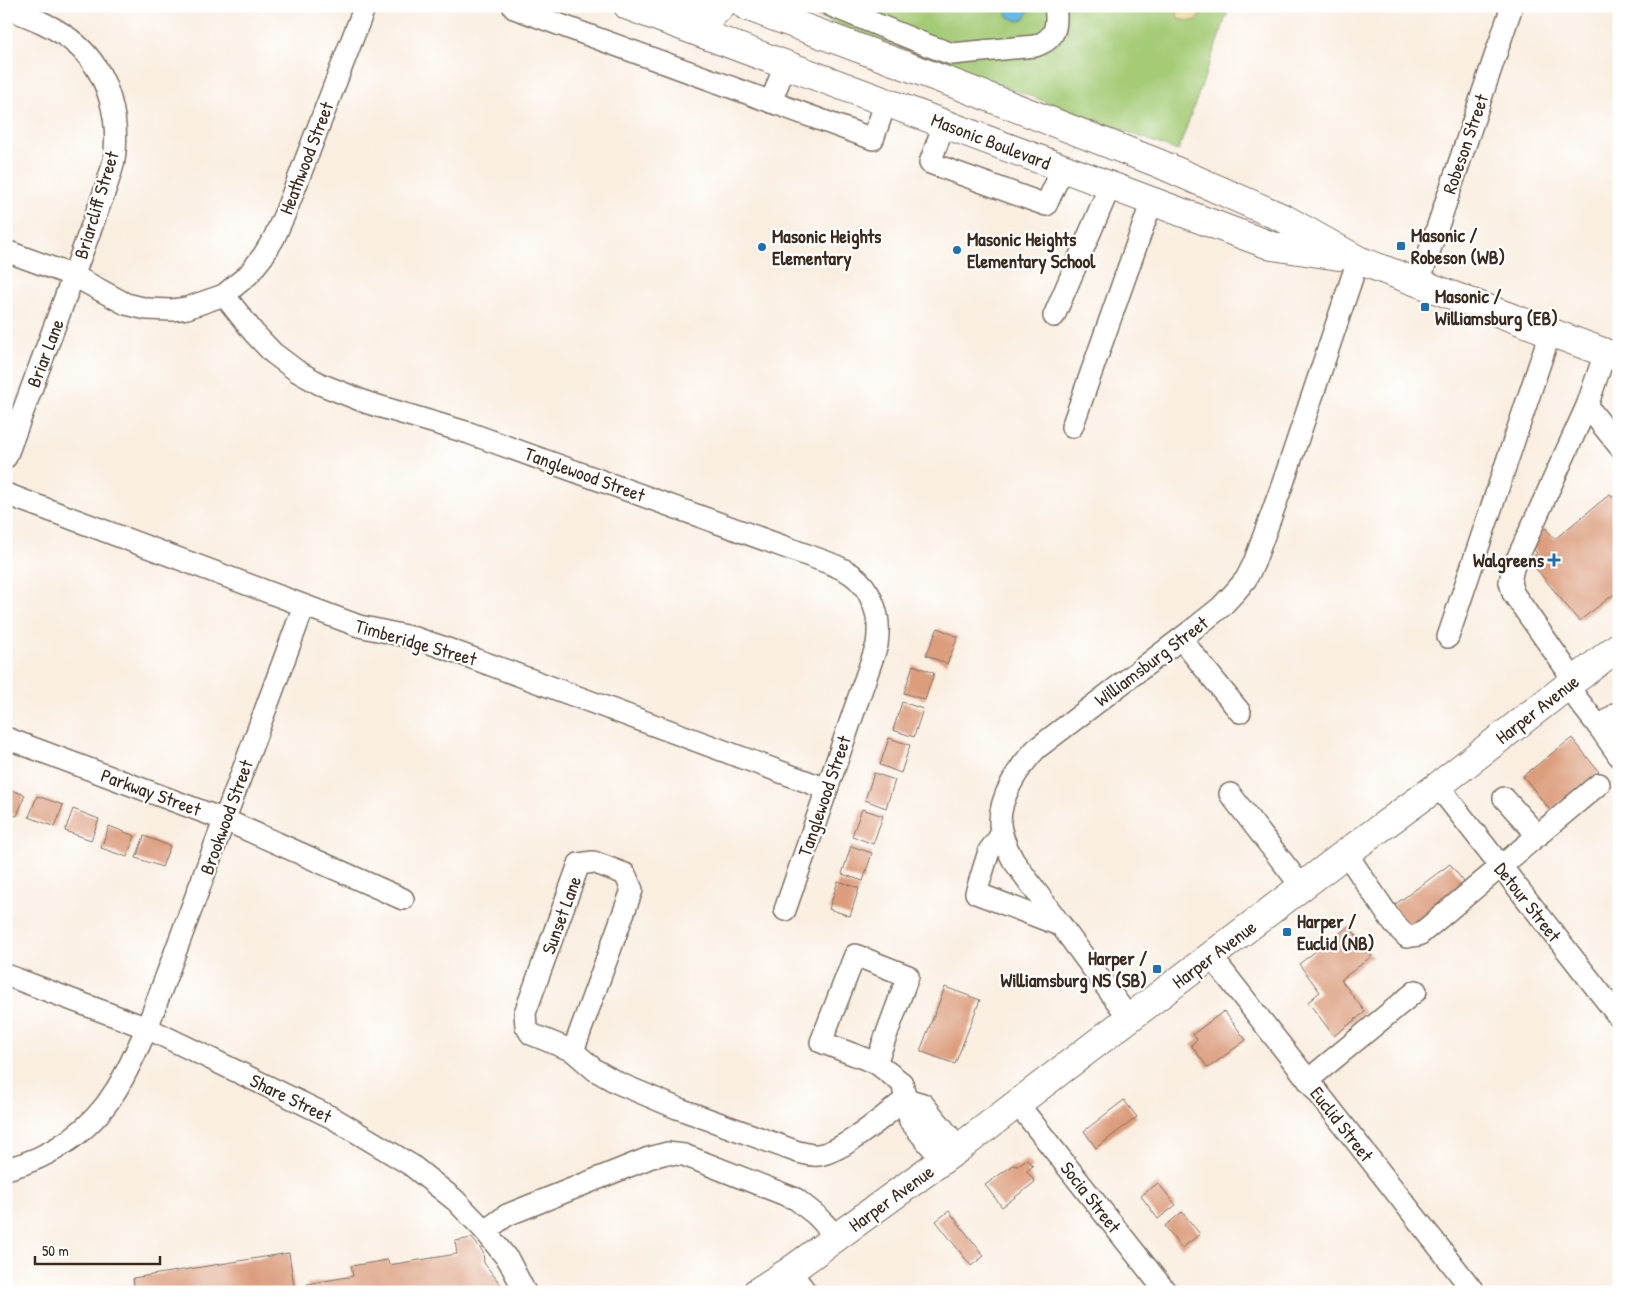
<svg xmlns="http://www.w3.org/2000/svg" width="1625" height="1298" viewBox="0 0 1625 1298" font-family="'Patrick Hand',sans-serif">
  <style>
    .green { fill: #a4cb76; stroke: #707a4a }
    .sand { fill: #eeda9e; stroke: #94825e }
    .water { fill: #67bae3; stroke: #517280 }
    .building { fill: #dc9d7d }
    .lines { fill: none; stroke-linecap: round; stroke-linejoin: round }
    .minor-casing { stroke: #7e6f62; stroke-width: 24 }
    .major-casing { stroke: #7e6f62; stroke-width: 30 }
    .minor { stroke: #fff; stroke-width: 21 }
    .major { stroke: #fff; stroke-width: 28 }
    .poi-dot { fill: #1f6fb2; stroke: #fff; stroke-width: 2 }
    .labels { text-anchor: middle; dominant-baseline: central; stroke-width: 4.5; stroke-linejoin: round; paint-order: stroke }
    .street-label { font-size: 19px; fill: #3b2a1e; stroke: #fff }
    .poi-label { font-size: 19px; font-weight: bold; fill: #3b2a1e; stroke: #fff; text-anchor: start }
  </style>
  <rect width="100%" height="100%" fill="#fff"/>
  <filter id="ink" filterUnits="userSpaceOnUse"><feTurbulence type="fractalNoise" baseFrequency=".02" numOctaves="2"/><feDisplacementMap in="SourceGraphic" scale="10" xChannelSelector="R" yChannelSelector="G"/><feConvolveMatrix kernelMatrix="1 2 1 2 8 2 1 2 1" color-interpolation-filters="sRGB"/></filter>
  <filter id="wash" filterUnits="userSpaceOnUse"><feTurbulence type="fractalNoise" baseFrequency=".0096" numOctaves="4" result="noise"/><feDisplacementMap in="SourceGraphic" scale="20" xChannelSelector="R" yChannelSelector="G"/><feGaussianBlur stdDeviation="1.12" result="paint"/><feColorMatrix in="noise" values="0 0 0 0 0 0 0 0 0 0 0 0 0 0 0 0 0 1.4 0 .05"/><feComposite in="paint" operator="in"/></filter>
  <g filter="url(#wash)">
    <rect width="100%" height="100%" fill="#f9eee0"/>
    <!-- green -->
    <polygon class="green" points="788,6 1230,6 1178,151"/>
    <!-- sand -->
    <polygon class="sand" points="1165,6 1197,6 1200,14 1197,20 1191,21 1179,19 1177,14 1178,9"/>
    <!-- water -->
    <polygon class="water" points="1003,6 1031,6 1025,18 1018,21 1009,17"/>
    <g id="blocks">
      <!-- building -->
      <g class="building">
        <polygon points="1610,494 1619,504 1619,594 1617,592 1579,621 1529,560 1537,553 1528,542 1545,528 1555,539"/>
        <polygon points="938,628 958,637 947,664 926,655"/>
        <polygon points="913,665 934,673 925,700 904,693"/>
        <polygon points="902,702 923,709 914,737 893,730"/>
        <polygon points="889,738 910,745 901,773 880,765"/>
        <polygon points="1572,738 1599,772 1550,810 1523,776"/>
        <polygon points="874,773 895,780 886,808 865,800"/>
        <polygon points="6,788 25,795 17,816 6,812"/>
        <polygon points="37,796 63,805 55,827 29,817"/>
        <polygon points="73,809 99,819 91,840 65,831"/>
        <polygon points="862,809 883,816 873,844 852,836"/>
        <polygon points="109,826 135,836 127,857 101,848"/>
        <polygon points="144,836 170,846 162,867 136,858"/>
        <polygon points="851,846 872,853 863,881 842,874"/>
        <polygon points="1450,864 1467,886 1409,928 1393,906"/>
        <polygon points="838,881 859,888 850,916 829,909"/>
        <polygon points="1349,926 1372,956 1341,980 1365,1012 1334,1036 1308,1002 1320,992 1299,964"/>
        <polygon points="945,987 980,1000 955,1064 920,1051"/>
        <polygon points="1224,1011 1246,1040 1208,1068 1191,1045 1197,1040 1193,1034"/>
        <polygon points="1124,1100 1137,1117 1096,1148 1084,1131"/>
        <polygon points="1027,1159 1033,1166 1027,1171 1035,1182 1002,1207 985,1185 1013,1165 1017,1166"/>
        <polygon points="1158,1183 1176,1205 1158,1219 1141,1196"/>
        <polygon points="949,1211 984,1256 971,1266 936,1221"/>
        <polygon points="1182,1212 1200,1234 1182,1248 1165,1226"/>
        <polygon points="472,1238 483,1252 484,1263 504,1289 489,1292 309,1292 307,1284 353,1276 351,1266 388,1260 389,1265 457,1254 455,1241"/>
        <polygon points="289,1253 295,1292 135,1292 133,1278"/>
      </g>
    </g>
  </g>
  <g filter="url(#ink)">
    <use href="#blocks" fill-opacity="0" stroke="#7e6f62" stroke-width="1"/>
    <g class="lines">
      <defs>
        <g id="minor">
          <polyline points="515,6 514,8 873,139 886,102"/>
          <path d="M832 6 927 45 952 54 1035 46C1056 39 1058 26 1055 6"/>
          <path d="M6 8C31 17 57 27 77 45 109 73 120 120 114 160 112 171 107 183 104 193L6 457"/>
          <polyline points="771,102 785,65"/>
          <polyline points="944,124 930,163 1046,205 1063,168"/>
          <polyline points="6,251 74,276 126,304 147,309 172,310 187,308 224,295 248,275 263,256 274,238 286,211 365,6"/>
          <polyline points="1419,282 1512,6"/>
          <path d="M224 295 254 333 273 353 297 371 320 384 368 403 469 433 818 559C844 568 863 576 873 603 879 618 879 629 877 645L785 910"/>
          <polyline points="1054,316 1110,186"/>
          <polyline points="1605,353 1587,406 1619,446"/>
          <polyline points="1072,427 1152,201"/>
          <polyline points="6,494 359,626 415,638 445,648 827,789"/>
          <polyline points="1448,637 1550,333"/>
          <polyline points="1181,639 1240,712"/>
          <polyline points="1574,680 1513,593 1510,582 1513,568 1587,406"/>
          <polyline points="1567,686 1599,727 1619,712"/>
          <polyline points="1599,727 1619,756"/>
          <polyline points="6,738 225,820 403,899"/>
          <polyline points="1438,786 1619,1017"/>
          <polyline points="1230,794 1302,887"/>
          <polyline points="1504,798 1538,836"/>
          <polyline points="1002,834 989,851 976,893 1062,926"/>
          <polyline points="1346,853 1394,924 1407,937 1419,935 1599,784"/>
          <polyline points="1211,956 1474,1292"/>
          <polyline points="6,975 147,1028 333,1118 411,1165 455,1200 485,1231 509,1261 525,1292"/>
          <path d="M1129 1018 1013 860C1007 848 1001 837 1000 824 999 797 1019 767 1036 749L1196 627 1221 607 1236 591 1246 579 1254 563 1283 483 1358 260"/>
          <path d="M573 1051 632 890 625 874 593 862 579 864 525 1013 526 1026 531 1034 573 1051 595 1070 618 1083 677 1108 798 1152C804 1153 812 1156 818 1155 843 1152 885 1115 906 1099L902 1083 876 1063 821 1042 855 955 908 976 876 1063"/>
          <polyline points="1308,1080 1416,991"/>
          <polyline points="1017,1103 1166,1292"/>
          <polyline points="942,1160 910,1121 906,1099 923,1104 959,1148"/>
          <path d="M6 1169C51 1158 92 1130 116 1090 128 1071 137 1049 147 1028L304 606"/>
          <polyline points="485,1231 507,1215 649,1158 667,1153 684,1155 796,1199 816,1215 837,1237"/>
          <polyline points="790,1271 806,1292"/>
        </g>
        <g id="major">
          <polyline points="628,6 1272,246 1339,256"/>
          <polyline points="746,6 960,86 1158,163 1285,219 1358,260 1619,358"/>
          <polyline points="675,10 697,18 711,16 721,6"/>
          <polyline points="757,1292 790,1271 959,1148 1346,853 1438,786 1619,646"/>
        </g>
      </defs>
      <!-- minor casing -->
      <use href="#minor" class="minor-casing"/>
      <!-- major casing -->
      <use href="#major" class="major-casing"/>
      <!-- minor -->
      <use href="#minor" class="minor"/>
      <!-- major -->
      <use href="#major" class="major"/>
    </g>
  </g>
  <!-- markers -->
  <g class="poi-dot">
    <rect x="1396" y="241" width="10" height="10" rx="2.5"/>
    <circle cx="762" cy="247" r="5"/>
    <circle cx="957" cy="250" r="5"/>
    <rect x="1420" y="302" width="10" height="10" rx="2.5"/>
    <path d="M1551.5 552.5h5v5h5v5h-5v5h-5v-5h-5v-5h5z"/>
    <rect x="1282" y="927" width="10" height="10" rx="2.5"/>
    <rect x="1152" y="964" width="10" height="10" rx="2.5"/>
  </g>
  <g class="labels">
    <!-- street labels -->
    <g class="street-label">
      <text transform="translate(991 141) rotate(21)">Masonic Boulevard</text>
      <text transform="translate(1465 144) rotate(-71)">Robeson Street</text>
      <text transform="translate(306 158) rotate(-69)">Heathwood Street</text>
      <text transform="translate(96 205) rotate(-73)">Briarcliff Street</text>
      <text transform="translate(45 353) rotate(-69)">Briar Lane</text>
      <text transform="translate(585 474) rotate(20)">Tanglewood Street</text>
      <text transform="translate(416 642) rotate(16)">Timberidge Street</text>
      <text transform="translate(1151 661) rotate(-37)">Williamsburg Street</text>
      <text transform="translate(1537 709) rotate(-38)">Harper Avenue</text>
      <text transform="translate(151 792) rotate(20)">Parkway Street</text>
      <text transform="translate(824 796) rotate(-71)">Tanglewood Street</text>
      <text transform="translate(226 817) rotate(-70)">Brookwood Street</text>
      <text transform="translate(1528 902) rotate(52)">Detour Street</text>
      <text transform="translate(561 915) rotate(-70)">Sunset Lane</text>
      <text transform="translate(1214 954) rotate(-37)">Harper Avenue</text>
      <text transform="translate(291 1098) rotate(26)">Share Street</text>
      <text transform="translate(1342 1124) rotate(52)">Euclid Street</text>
      <text transform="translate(1091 1197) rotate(52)">Socia Street</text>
      <text transform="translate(891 1198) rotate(-36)">Harper Avenue</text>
    </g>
    <!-- poi labels -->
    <g class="poi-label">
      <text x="1411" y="235">Masonic /<tspan x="1411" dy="22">Robeson (WB)</tspan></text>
      <text x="772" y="236">Masonic Heights<tspan x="772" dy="22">Elementary</tspan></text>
      <text x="967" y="239">Masonic Heights<tspan x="967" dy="22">Elementary School</tspan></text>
      <text x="1435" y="296">Masonic /<tspan x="1435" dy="22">Williamsburg (EB)</tspan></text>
      <text x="1544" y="560" text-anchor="end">Walgreens</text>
      <text x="1297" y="921">Harper /<tspan x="1297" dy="22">Euclid (NB)</tspan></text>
      <text x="1147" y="958" text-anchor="end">Harper /<tspan x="1147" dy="22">Williamsburg NS (SB)</tspan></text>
    </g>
  </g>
  <!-- margin -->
  <rect width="1625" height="1298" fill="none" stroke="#fff" stroke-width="25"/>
  <!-- scale -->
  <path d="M35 1256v8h125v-8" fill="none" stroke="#3b2a1e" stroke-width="2.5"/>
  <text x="42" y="1256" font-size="15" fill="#3b2a1e" stroke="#ffffff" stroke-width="4" paint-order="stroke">50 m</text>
</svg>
